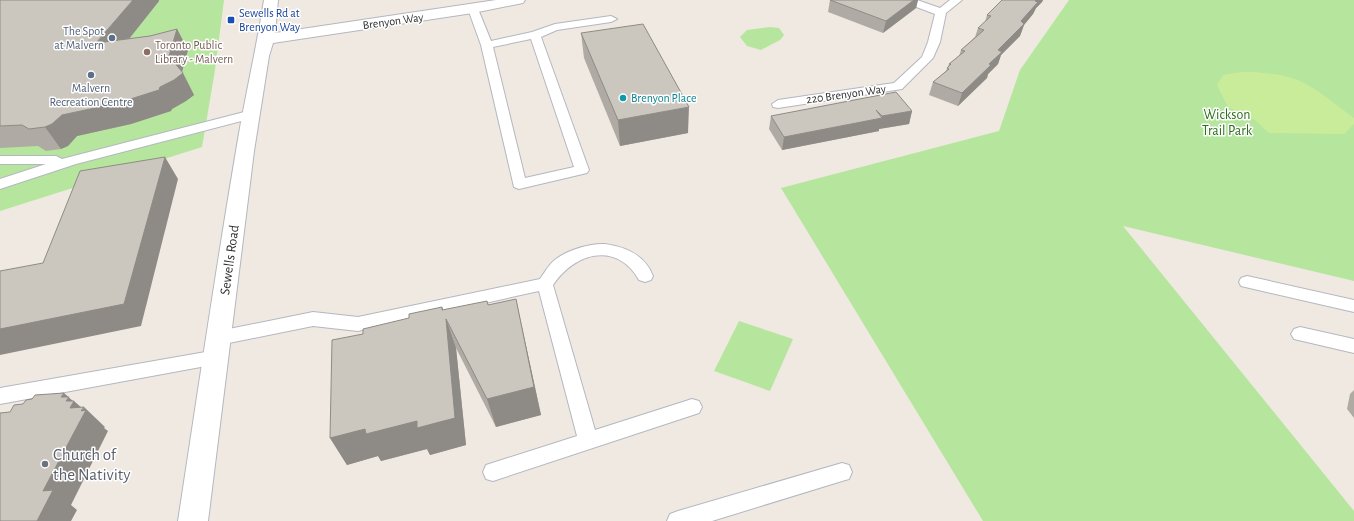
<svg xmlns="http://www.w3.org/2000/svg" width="1354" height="521" viewBox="0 0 1354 521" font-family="'Alegreya Sans',sans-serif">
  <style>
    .green { fill: #b6e59e }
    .pitch { fill: #c9ec9a }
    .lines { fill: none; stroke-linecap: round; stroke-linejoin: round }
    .lane-casing { stroke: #b4b7c1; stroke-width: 2 }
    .secondary-casing { stroke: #b4b7c1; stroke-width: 2 }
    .lane { fill: #fff; fill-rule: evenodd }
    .secondary { fill: #fff; fill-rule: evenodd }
    .wall { fill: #afaba4 }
    .shaded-wall { fill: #8e8b86 }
    .building { fill: #cbc7bf; stroke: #8e8b86 }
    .transit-dot { fill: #1a4fb4; stroke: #fff; stroke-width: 1.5 }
    .service-dot { fill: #5c6f8a; stroke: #fff; stroke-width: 1.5 }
    .education-dot { fill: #8d6e63; stroke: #fff; stroke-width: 1.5 }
    .culture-dot { fill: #0f9aa8; stroke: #fff; stroke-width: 1.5 }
    .worship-dot { fill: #6b7280; stroke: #fff; stroke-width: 1.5 }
    .labels { text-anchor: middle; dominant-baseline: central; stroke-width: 3; stroke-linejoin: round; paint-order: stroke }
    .far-transit-label { font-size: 12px; fill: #164399; stroke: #fff; text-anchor: start }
    .far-street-label { font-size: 12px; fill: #2e2e2e; stroke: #fff }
    .far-service-label { font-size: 12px; fill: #4e5e75; stroke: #fff; text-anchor: end }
    .far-education-label { font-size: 12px; fill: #785e54; stroke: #fff; text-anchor: start }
    .far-culture-label { font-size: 12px; fill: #0d838f; stroke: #fff; text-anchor: start }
    .park-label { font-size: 14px; fill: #2c6e1b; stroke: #fff }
    .street-label { font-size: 14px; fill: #2e2e2e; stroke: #fff }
    .near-worship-label { font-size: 17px; fill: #5b616d; stroke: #fff; text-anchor: start }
  </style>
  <rect width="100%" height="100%" fill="#efe9e1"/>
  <!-- green -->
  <g class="green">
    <polygon points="0,0 224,0 215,70 202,147 0,211"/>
    <polygon points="1069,0 1354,0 1354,281 1123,226 1354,511 1354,521 983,521 781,188 999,131 1020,70"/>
    <polygon points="770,27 779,28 784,35 780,40 761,50 747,46 740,37 747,30"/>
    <polygon points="739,321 793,339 770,391 714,371"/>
  </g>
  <!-- pitch -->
  <path class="pitch" d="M1241 72C1264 72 1291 74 1311 87 1326 96 1340 108 1354 118V124L1344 134 1269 133 1255 120 1228 107 1217 85 1223 75Z"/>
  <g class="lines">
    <defs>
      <g id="lane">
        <polygon points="902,0 917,0 940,8 950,0 962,0 946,13 940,42 933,58 902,89 778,108 773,107 772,104 778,100 894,83 922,57 928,42 935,14 903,2"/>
        <path d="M473 6 478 9 491 41 532 32 555 24 611 16 617 19 611 22 557 30 541 37 589 170 587 173 519 189 514 187 481 45 468 9ZM531 39 574 167 525 178 493 47Z"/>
        <polygon points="252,110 258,114 257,117 76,164 0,189 0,179 46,164 0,164 0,156 56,156 62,159"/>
        <path d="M605 244C626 247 645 255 653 276L651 280 645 282 639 280C617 241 575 252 553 285L595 430 692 399 699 401 702 407 699 413 493 481 486 479 483 472 486 465 577 436 539 291 358 331 313 326 219 345 213 343 210 338 213 333 219 331 313 312 358 317 540 279C545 272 549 264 556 259 568 250 590 243 605 244Z"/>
        <polygon points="1247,276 1354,300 1354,312 1241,286 1239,282 1241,278"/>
        <polygon points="1300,327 1354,339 1354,353 1294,339 1291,334 1294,329"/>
        <polygon points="217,350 223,352 226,357 223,362 217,364 0,404 0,388"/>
        <polygon points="842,463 849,465 852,472 849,479 842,481 712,521 667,521 670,514 678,511"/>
      </g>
      <path id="secondary" d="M264 0H278L275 33 496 0H525L523 3 473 13 273 43 269 56 254 151 208 521H178C197 398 215 274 236 151 244 101 256 51 264 0Z"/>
    </defs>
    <!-- lane casing -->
    <use href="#lane" class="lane-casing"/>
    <!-- secondary casing -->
    <use href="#secondary" class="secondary-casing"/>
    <!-- lane -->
    <use href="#lane" class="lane"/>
    <!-- secondary -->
    <use href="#secondary" class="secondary"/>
  </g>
  <!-- wall -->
  <g class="wall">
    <polygon points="0,0 159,1 129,39 150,36 177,29 188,50 182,72 194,95 186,101 172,109 171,111 131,124 77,136 68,146 61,149 46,151 38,146 0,148"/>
    <polygon points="830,0 918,0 916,8 883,33 828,12"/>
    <polygon points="1002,0 1043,0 1042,2 1036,8 1033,14 1024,25 1020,36 1001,55 998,64 988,74 987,78 958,106 929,95 933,82 946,71 949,64 959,56 961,50 975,37 978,28 985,22 987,15"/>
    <polygon points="581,33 688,133 620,146 584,58"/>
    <polygon points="912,111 909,124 879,129 879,131 782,150 769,129 771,116"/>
    <polygon points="488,305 522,328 541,415 496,427 456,348 466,445 430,455 427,449 381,461 378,456 347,465 330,438 363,334 442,307 443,310"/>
    <polygon points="1354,390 1354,418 1347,409 1350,394"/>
  </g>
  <!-- shaded-wall -->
  <g class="shaded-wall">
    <polygon points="133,0 159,0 159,1 109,64 96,43"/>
    <polygon points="914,0 918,0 916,8 883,33 886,21"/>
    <polygon points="1036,0 1043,0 1042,2 1036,8 1033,14 1024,25 1020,36 1001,55 998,64 988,74 987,78 958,106 962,93 989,64 998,50"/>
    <polygon points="177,29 188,50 181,75 183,73 194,95 186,101 172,109 171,111 131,124 77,136 68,146 61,149 45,127"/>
    <polygon points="689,107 688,133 620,146 618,120"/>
    <polygon points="912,111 909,124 879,129 879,131 782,150 784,137 882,118 882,116"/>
    <polygon points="165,157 178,179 141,326 0,355 0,329"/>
    <polygon points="516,299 541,415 496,427 487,399"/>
    <polygon points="442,307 456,348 466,445 430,455 427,449 381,461 378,456 347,465 330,438 365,429 417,421 442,310"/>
    <polygon points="64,393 74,402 74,401 83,409 84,407 105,427 104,428 108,431 71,505 77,510 71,521 37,521 43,491 61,397"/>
  </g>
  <!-- building -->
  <g class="building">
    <polygon points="0,0 133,0 96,43 150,36 177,29 169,56 183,73 174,80 160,87 159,90 118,103 62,115 52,124 45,127 29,129 22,125 0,126"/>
    <polygon points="830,0 914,0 886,21"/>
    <polygon points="1002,0 1036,0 1035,1 1038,2 1021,21 1024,24 998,50 1002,52 989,64 991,65 962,93 933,82 949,69 947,68 951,64 949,64 965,51 961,50 984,30 978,28 991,16 987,15"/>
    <polygon points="643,24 689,107 618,120 581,33"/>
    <polygon points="896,92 912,111 882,116 876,110 882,118 784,137 771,116"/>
    <polygon points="165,157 124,304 0,329 0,271 43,263 80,171"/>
    <polygon points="516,299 534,387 487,399 446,319 455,418 417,428 417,421 366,434 365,429 330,438 332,340 363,334 363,329 409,318 409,314 442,307 442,310 487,301 488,305"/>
    <polygon points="64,393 61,397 69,397 66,401 74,401 70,408 84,407 81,411 86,410 43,491 53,490 37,521 0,521 0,413 10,412 14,405 23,404 26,400 32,399 35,395"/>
  </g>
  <!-- markers -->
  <rect class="transit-dot" x="227" y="16" width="8" height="8" rx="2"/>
  <g class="service-dot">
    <circle cx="112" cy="38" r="4"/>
    <circle cx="91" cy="75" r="4"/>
  </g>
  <circle class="education-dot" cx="147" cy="52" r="4"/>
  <circle class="culture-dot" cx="623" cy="98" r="4"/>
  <circle class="worship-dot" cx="45" cy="464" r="4"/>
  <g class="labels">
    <!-- far-transit labels -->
    <g class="far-transit-label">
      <text x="239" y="13">Sewells Rd at<tspan x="239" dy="14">Brenyon Way</tspan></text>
    </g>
    <!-- far-street labels -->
    <g class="far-street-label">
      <text transform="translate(393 21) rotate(-8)">Brenyon Way</text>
      <text transform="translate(846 94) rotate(-8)">220 Brenyon Way</text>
    </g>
    <!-- far-service labels -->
    <g class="far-service-label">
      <text x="104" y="31">The Spot<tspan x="104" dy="14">at Malvern</tspan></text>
      <text x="91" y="88" text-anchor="middle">Malvern<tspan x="91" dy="14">Recreation Centre</tspan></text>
    </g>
    <!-- far-education labels -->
    <g class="far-education-label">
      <text x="155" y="45">Toronto Public<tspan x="155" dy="14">Library - Malvern</tspan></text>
    </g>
    <!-- far-culture labels -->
    <g class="far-culture-label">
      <text x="631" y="98">Brenyon Place</text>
    </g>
    <!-- park labels -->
    <g class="park-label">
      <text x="1227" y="115">Wickson<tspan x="1227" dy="16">Trail Park</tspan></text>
    </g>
    <!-- street labels -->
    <g class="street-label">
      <text transform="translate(230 260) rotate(-82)">Sewells Road</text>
    </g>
    <!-- near-worship labels -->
    <g class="near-worship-label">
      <text x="53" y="454">Church of<tspan x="53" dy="20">the Nativity</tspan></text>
    </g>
  </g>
</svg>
